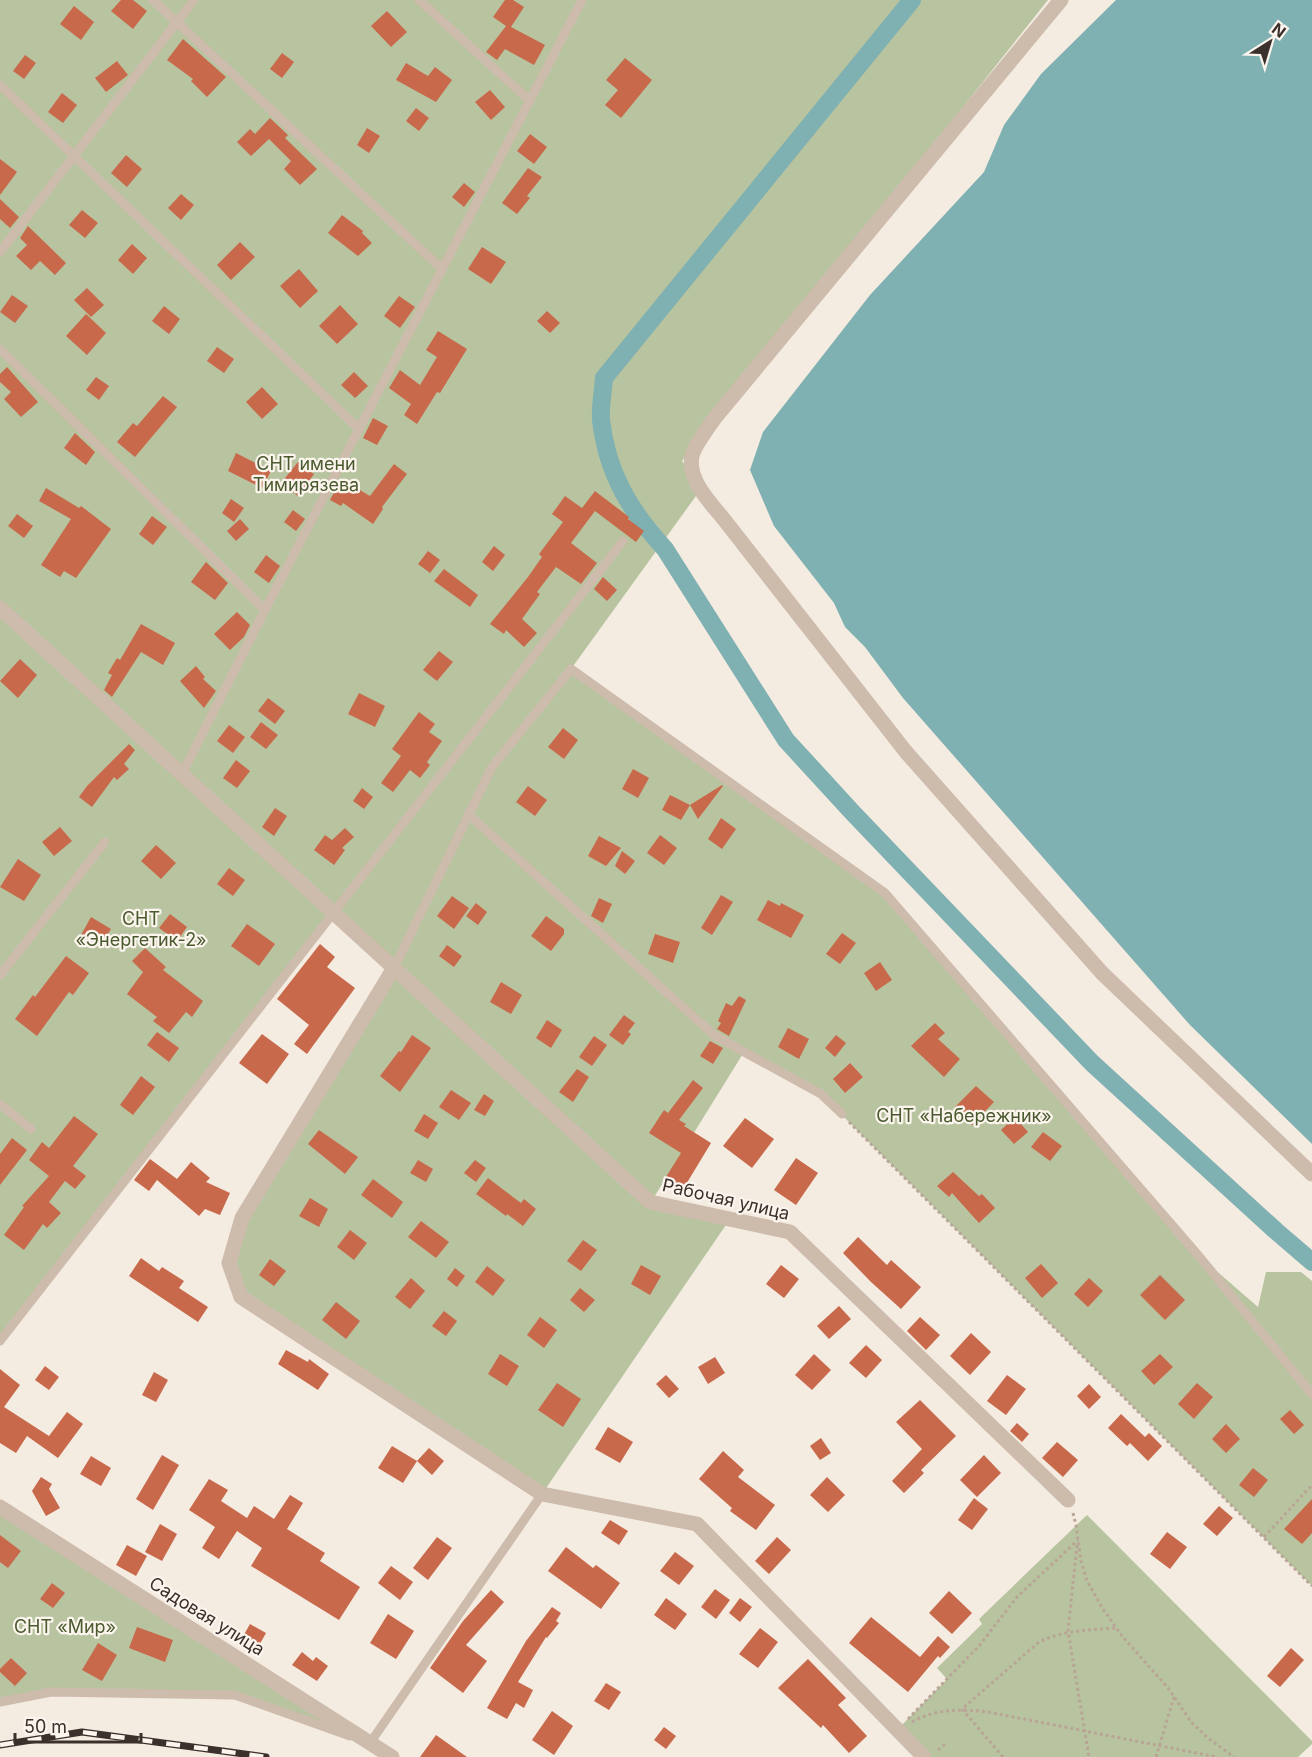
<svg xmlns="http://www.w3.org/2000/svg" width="1312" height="1757" viewBox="0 0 1312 1757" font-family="Inter,sans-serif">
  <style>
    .green { fill: #b8c4a0 }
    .water { fill: #7fb0b2 }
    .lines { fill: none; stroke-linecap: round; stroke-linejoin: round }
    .canal { stroke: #7fb0b2; stroke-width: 18 }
    .building { fill: #c8694b }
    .path { stroke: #b9a596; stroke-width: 3; stroke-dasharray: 3 3; stroke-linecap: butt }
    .lane { stroke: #cdbbac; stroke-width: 9 }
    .street { stroke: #cdbbac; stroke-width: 15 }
    .rail-casing { stroke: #3b302b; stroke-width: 7 }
    .rail { stroke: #fbf5ee; stroke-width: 4.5; stroke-dasharray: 14; stroke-linecap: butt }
    .labels { text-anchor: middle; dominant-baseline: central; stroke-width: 4.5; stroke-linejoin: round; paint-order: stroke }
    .park-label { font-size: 18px; fill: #4a5a2e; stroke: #fbf5ee }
    .street-label { font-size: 18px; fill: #3b302b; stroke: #fbf5ee }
  </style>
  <rect width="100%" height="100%" fill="#f4ebe1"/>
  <!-- green -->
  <g class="green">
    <polygon points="0,0 1048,0 682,461 701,489 571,669 885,893 1198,1255 1258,1307 1266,1272 1301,1272 1312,1281 1312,1586 821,1094 744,1052 651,1202 730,1219 542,1494 241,1297 229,1263 242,1218 394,968 334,913 0,1341"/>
    <polygon points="0,1507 370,1743 235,1695 51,1692 0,1702"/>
    <polygon points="1087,1515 1312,1741 1312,1744 1298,1757 924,1757 897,1730 947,1679 937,1668 982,1624 979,1619"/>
  </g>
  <!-- water -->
  <polygon class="water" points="1116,0 1312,0 1312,1144 1190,1025 903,698 865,647 845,627 834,603 774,526 750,470 763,432 870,295 984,172 1004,125 1041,74"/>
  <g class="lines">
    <!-- canal -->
    <path class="canal" d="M912 0 604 378C603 392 600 407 601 420 607 473 630 511 665 549L786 740 853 813 1092 1063 1276 1231 1312 1262"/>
  </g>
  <!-- building -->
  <g class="building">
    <polygon points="121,0 133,0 147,11 133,29 111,11"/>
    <polygon points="505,0 513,0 524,7 511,27 545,45 534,65 505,49 497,60 486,52 506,26 493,17"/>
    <polygon points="74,6 94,22 81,40 60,24"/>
    <polygon points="387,11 407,32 391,47 371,26"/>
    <polygon points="183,39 226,77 207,97 191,81 193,79 167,60"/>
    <polygon points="282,53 294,62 282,78 270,69"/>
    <polygon points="25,55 36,63 24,79 13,71"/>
    <polygon points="625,58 652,80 621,118 605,105 618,90 606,80"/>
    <polygon points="117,61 128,75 106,92 95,78"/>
    <polygon points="406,63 428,76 435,67 452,80 436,102 396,80"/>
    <polygon points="490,90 505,107 491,120 475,102"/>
    <polygon points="62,93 77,105 63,123 48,112"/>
    <polygon points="416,108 429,118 419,131 406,121"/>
    <polygon points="270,118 288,135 285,138 317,169 300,185 284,169 291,161 269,139 251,156 237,142 250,129 255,134"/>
    <polygon points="367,128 380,136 369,153 357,145"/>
    <polygon points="530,134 547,147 534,164 517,151"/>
    <polygon points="126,155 142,169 127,187 111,173"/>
    <polygon points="0,159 17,172 0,195"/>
    <polygon points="528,168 542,177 527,196 530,198 517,214 502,203"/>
    <polygon points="464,183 475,192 464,207 452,197"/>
    <polygon points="181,194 194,205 181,220 168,208"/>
    <polygon points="0,199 19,217 10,228 0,219"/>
    <polygon points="82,210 98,223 85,238 69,225"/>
    <polygon points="342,215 363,231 362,233 372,243 358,256 328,233"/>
    <polygon points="28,226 66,263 55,275 40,261 31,270 16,256 27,245 20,238"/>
    <polygon points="240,242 255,257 231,280 217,265"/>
    <polygon points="132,244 147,258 133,274 118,260"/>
    <polygon points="482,247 506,262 491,284 468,269"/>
    <polygon points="299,269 318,291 300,308 280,286"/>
    <polygon points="87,288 104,305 91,317 74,300"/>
    <polygon points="12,295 28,306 15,323 0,312"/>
    <polygon points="399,296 415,307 400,328 384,316"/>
    <polygon points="340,305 358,324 337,344 319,326"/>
    <polygon points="164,306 180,319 169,334 152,321"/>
    <polygon points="547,311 560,323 550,333 537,321"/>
    <polygon points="86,314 106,333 87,355 66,336"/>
    <polygon points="438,331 467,349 440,393 437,392 417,424 404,415 411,404 389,388 400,370 420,385 437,357 426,350"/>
    <polygon points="217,347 234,359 224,373 207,361"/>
    <polygon points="7,367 38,402 21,417 4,399 11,392 0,382 0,374"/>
    <polygon points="354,372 368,386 355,398 341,385"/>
    <polygon points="96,377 109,386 99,400 86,390"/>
    <polygon points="262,387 278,404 262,419 246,402"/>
    <polygon points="163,396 177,407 135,457 117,442 133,423 137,426"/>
    <polygon points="373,418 388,426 377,445 363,438"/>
    <polygon points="75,433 95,452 86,465 64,448"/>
    <polygon points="236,453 271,471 262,488 228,471"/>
    <polygon points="298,462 314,474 298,496 281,483"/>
    <polygon points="394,464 407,474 382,507 383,509 373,524 343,503 341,506 330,500 341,479 370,496"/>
    <polygon points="46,488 79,508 81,506 111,529 76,578 64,571 60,577 41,565 71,519 39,501"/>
    <polygon points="595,491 629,517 628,519 644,531 636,542 595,511 571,543 597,563 581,584 556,567 537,592 540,594 522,619 537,633 524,647 506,630 504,634 490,624 528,577 542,557 539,554 563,522 552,514 565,496 582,508"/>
    <polygon points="231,499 244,508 234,522 222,513"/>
    <polygon points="293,510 305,519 296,531 284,522"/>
    <polygon points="17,514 33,526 24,538 8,526"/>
    <polygon points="152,516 167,527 153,545 139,534"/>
    <polygon points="240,519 249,529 236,541 227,531"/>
    <polygon points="494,546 505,555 493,571 482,562"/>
    <polygon points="428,551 440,560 430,573 418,564"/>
    <polygon points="266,555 280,566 269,583 254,572"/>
    <polygon points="206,562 228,583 215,600 191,582"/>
    <polygon points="444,569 478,595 470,607 434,581"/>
    <polygon points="603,577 617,590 607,601 594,589"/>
    <polygon points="237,612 250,625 244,637 230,650 214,634"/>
    <polygon points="141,624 175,643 163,665 141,652 112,697 104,690 112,675 108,673 117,658 120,660"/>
    <polygon points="439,651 453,662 437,681 423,670"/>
    <polygon points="20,659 37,675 18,698 0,681"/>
    <polygon points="196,666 205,677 203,679 216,691 204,708 180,681"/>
    <polygon points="359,693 385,706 375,727 348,714"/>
    <polygon points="268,698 285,711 275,724 258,711"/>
    <polygon points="419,712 435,724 429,732 442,741 427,762 430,765 420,778 410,770 393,792 381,783 401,756 392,749"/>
    <polygon points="261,722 278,735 266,749 250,737"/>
    <polygon points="229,725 245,737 233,753 217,741"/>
    <polygon points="563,728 578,740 564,759 548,747"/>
    <polygon points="129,744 135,750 124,764 129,769 117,780 114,777 92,807 79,797 87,786"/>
    <polygon points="236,760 250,771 237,788 223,778"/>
    <polygon points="633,769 649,778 638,798 622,789"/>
    <polygon points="722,785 723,786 698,819 690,805"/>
    <polygon points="528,786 547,800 535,816 516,802"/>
    <polygon points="362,788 373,797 364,809 353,801"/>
    <polygon points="670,795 690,805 681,820 662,810"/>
    <polygon points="275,808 287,816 274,836 262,827"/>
    <polygon points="721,818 736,829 722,849 708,839"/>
    <polygon points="60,827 72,841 54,856 42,842"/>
    <polygon points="345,828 354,837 342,848 345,850 334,865 314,850 325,835 332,840"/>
    <polygon points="660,835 677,848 664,865 647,853"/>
    <polygon points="599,836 621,848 606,866 588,856"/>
    <polygon points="156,845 176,863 161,879 141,861"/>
    <polygon points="622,851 635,861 625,874 615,866"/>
    <polygon points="18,859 41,875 24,901 0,887"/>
    <polygon points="229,868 245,880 233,896 217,884"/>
    <polygon points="721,895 733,902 712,935 701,928"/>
    <polygon points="452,896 469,908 454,929 437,916"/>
    <polygon points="599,898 612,904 603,923 591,916"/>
    <polygon points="768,900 780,906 781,903 804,915 791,938 757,920"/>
    <polygon points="476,903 487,912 478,925 466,916"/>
    <polygon points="170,914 187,927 177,941 159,928"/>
    <polygon points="546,916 564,929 564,934 551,951 531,936"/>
    <polygon points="91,917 111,929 100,946 81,935"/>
    <polygon points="247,924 275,944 259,966 231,946"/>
    <polygon points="842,933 856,943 840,964 826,954"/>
    <polygon points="655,934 680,942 673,963 648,954"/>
    <polygon points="320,944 335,957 327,967 355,988 307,1054 294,1044 309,1025 277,999"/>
    <polygon points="447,945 462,956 454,967 439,956"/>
    <polygon points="145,948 166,967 163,970 203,1001 192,1017 186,1012 169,1033 153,1021 157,1017 127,994 143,972 132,961"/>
    <polygon points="66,956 89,973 73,995 69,992 37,1036 15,1019 33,995 35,997"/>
    <polygon points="880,962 892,980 876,991 864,973"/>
    <polygon points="501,982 522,995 511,1014 490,1002"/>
    <polygon points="739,996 746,1000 729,1036 717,1029 721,1023 718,1021 726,1003 732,1006"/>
    <polygon points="624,1015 635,1023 628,1032 631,1034 623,1045 609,1035"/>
    <polygon points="547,1020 562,1030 551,1048 536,1038"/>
    <polygon points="935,1023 945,1033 938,1039 960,1059 944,1077 911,1046"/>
    <polygon points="788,1028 809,1039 799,1059 778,1047"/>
    <polygon points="157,1032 179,1048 169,1062 147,1045"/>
    <polygon points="262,1034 289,1054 267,1084 239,1063"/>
    <polygon points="412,1035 431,1048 400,1092 380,1076 399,1051 401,1052"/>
    <polygon points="836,1035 846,1043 835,1057 825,1048"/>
    <polygon points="594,1036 607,1045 592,1066 579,1057"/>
    <polygon points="710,1041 723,1048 713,1064 700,1056"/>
    <polygon points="850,1063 863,1077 845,1093 833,1079"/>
    <polygon points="577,1069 589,1077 573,1102 559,1092"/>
    <polygon points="141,1076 155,1087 133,1115 120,1105"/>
    <polygon points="693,1080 703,1088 679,1120 686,1124 684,1126 711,1143 682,1191 664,1180 681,1153 649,1133 664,1110 668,1113"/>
    <polygon points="976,1086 994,1102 972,1125 954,1108"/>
    <polygon points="451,1090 471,1103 459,1120 439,1107"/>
    <polygon points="484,1094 494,1101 485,1116 474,1110"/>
    <polygon points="424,1114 438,1123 428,1139 414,1131"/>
    <polygon points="74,1116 98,1134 73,1166 86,1176 75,1189 65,1181 49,1202 61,1213 47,1228 43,1224 24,1250 4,1235 24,1207 22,1206 49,1176 29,1160 42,1142 49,1148"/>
    <polygon points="1015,1117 1028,1132 1014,1144 1001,1130"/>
    <polygon points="745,1118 774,1139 752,1168 723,1146"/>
    <polygon points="319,1130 358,1157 345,1174 308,1144"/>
    <polygon points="1043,1132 1062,1146 1050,1161 1031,1147"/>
    <polygon points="12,1138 27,1150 0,1185 0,1154"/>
    <polygon points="796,1158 818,1173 796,1205 774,1190"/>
    <polygon points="150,1159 177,1179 191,1162 210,1178 206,1182 230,1193 220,1215 205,1209 199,1216 157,1180 149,1191 134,1180"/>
    <polygon points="418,1160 433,1169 426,1182 410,1173"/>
    <polygon points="475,1160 486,1168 476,1182 464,1173"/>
    <polygon points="953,1172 979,1196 982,1194 995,1208 979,1223 952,1193 949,1197 937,1186"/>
    <polygon points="488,1178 521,1203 524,1199 536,1209 523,1226 507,1214 506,1216 476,1194"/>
    <polygon points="373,1179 403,1202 392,1218 361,1195"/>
    <polygon points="310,1198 328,1209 319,1227 299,1216"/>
    <polygon points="421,1221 449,1242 436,1258 408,1237"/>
    <polygon points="350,1230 367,1243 354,1260 337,1247"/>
    <polygon points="858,1237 887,1265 891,1260 921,1287 901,1309 871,1282 843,1253"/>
    <polygon points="583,1240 597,1250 581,1271 567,1261"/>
    <polygon points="141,1258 159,1271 162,1267 184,1281 179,1288 208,1307 198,1322 129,1276"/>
    <polygon points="270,1259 286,1271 274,1286 259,1275"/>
    <polygon points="1041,1264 1058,1283 1042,1298 1025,1278"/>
    <polygon points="641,1265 661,1276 650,1295 631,1284"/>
    <polygon points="781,1265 799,1279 784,1298 766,1284"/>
    <polygon points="487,1266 505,1280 493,1296 475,1282"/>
    <polygon points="455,1268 465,1276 457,1287 447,1279"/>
    <polygon points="1160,1275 1185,1300 1165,1320 1140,1295"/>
    <polygon points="411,1278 425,1291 410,1309 395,1297"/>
    <polygon points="1089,1278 1103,1291 1088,1307 1074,1294"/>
    <polygon points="580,1288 595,1300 584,1312 570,1300"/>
    <polygon points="336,1302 360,1321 346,1339 322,1320"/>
    <polygon points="839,1306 851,1319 829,1339 817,1326"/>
    <polygon points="444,1311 457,1321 446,1336 432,1326"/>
    <polygon points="540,1317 557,1330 544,1348 527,1335"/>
    <polygon points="920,1317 940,1335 926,1350 907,1331"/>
    <polygon points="971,1333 991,1352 970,1375 950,1356"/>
    <polygon points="866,1345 882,1360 866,1378 849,1363"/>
    <polygon points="286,1350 308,1362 309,1359 329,1374 318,1390 278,1364"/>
    <polygon points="500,1354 519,1366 507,1386 488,1374"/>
    <polygon points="814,1354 831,1370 812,1390 795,1375"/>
    <polygon points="1160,1354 1173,1367 1154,1385 1141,1371"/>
    <polygon points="715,1357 725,1373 708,1384 698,1367"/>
    <polygon points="45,1366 59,1377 49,1390 35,1380"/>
    <polygon points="0,1369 20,1385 4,1407 49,1436 67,1412 83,1424 58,1458 27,1436 16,1453 0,1443"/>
    <polygon points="154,1372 168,1380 156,1402 142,1395"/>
    <polygon points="666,1375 679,1389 669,1398 656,1384"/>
    <polygon points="1007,1375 1026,1389 1006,1415 987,1401"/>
    <polygon points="557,1383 581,1399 563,1427 538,1410"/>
    <polygon points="1197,1383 1213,1397 1194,1419 1178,1404"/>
    <polygon points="1089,1384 1101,1397 1089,1409 1077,1396"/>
    <polygon points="920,1400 956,1436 921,1470 924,1473 904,1493 892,1481 922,1449 896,1422"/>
    <polygon points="1290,1410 1304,1425 1294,1434 1280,1419"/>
    <polygon points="1121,1414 1145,1437 1149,1433 1162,1446 1148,1461 1130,1443 1127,1446 1108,1428"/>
    <polygon points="1017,1423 1029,1434 1022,1442 1010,1431"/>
    <polygon points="1226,1424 1240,1439 1226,1453 1212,1439"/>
    <polygon points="608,1427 633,1442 620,1463 595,1449"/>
    <polygon points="821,1438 831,1453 820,1460 810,1446"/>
    <polygon points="1057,1442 1078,1460 1063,1477 1042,1458"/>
    <polygon points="392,1446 417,1461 403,1483 378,1468"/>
    <polygon points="429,1448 444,1461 432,1475 417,1461"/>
    <polygon points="723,1451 744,1470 738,1477 775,1505 756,1530 730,1511 732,1508 699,1479"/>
    <polygon points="162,1455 179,1465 153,1510 136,1499"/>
    <polygon points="984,1455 1001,1473 977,1497 960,1480"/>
    <polygon points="91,1456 111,1468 101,1486 80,1474"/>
    <polygon points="1253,1468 1268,1480 1254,1497 1239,1485"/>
    <polygon points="41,1477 52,1484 49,1489 60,1508 46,1516 32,1491"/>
    <polygon points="827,1477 845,1495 828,1512 810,1495"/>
    <polygon points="209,1479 228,1490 221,1501 247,1518 254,1506 274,1519 290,1495 303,1503 287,1529 325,1553 320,1561 360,1587 339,1620 251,1566 262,1548 237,1531 219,1559 202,1548 215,1527 189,1510"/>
    <polygon points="974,1498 988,1509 972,1530 958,1520"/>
    <polygon points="1312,1499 1312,1533 1302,1544 1284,1529"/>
    <polygon points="1219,1506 1233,1518 1217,1536 1203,1524"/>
    <polygon points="610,1520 628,1531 619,1545 601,1533"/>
    <polygon points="160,1524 177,1534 162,1561 145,1552"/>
    <polygon points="1167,1532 1187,1547 1170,1569 1150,1554"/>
    <polygon points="0,1535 21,1551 8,1568 0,1562"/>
    <polygon points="437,1537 452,1548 428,1580 413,1568"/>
    <polygon points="777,1537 791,1550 769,1574 755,1561"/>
    <polygon points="127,1545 147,1556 136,1576 116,1565"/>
    <polygon points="566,1547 593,1568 596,1565 620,1583 601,1609 548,1571"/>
    <polygon points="675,1552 694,1566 679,1585 660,1571"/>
    <polygon points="391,1566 413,1582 400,1600 378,1583"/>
    <polygon points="52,1583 65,1593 53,1608 40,1599"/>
    <polygon points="715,1589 730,1600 716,1619 701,1607"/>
    <polygon points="491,1590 504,1602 466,1645 487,1661 463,1693 430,1668 463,1621"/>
    <polygon points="949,1591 972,1613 952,1634 929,1613"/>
    <polygon points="666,1598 687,1614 675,1630 654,1615"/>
    <polygon points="740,1598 752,1607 740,1622 729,1613"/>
    <polygon points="552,1607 561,1613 556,1621 559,1623 547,1638 546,1637 518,1682 533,1690 524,1708 516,1703 507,1719 487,1708 526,1641"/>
    <polygon points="388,1614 414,1631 396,1659 370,1643"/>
    <polygon points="871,1617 920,1657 938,1636 950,1647 940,1658 938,1656 908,1692 849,1643"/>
    <polygon points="250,1624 266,1633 257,1649 241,1640"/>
    <polygon points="137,1627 173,1640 165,1662 129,1648"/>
    <polygon points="760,1628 778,1642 758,1668 739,1654"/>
    <polygon points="98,1643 117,1655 102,1681 82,1670"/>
    <polygon points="1291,1648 1304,1660 1280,1687 1267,1676"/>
    <polygon points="302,1652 313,1661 316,1657 328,1666 317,1681 292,1665"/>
    <polygon points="11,1658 27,1673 15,1686 0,1672 0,1669"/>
    <polygon points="808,1659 846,1698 838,1705 867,1736 849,1753 823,1725 821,1728 778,1688"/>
    <polygon points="606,1683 621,1692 609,1710 594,1701"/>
    <polygon points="552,1711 573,1726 554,1755 532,1740"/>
    <polygon points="664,1727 676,1736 666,1749 654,1740"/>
    <polygon points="436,1735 467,1757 420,1757"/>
  </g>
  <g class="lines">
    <!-- path -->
    <g class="path">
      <polyline points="849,1122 1312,1586"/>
      <polyline points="1073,1513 1076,1525 1081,1561 1087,1581 1103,1609 1122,1636 1168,1688 1191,1722 1208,1738 1234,1757"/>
      <polyline points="1264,1537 1312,1485"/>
      <polyline points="1077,1545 1068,1631 1089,1757"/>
      <polyline points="908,1719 979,1646 1017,1597 1078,1540"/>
      <path d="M912 1722C937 1708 961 1709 988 1712L1217 1757"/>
      <polyline points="938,1750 946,1743"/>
      <path d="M1003 1757 962 1709 1039 1642C1064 1630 1089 1630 1116 1628"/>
      <polyline points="1156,1757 1174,1697"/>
    </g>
    <!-- lane -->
    <g class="lane">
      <polyline points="153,0 442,269"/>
      <polyline points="419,0 529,100"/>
      <polyline points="0,85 359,429"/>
      <polyline points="0,252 194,0"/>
      <polyline points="0,349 265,610"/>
      <polyline points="182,774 265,610 582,0"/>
      <polyline points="468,814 715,1036 821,1094 842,1114"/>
      <polyline points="394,968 492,767 571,669 885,893 1198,1255 1312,1394"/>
      <polyline points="0,975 105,842"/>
      <polyline points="0,1104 31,1129"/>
      <polyline points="0,1341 623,541"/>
      <polyline points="0,1702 51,1692 235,1695 350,1736"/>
      <polyline points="366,1741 370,1743 542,1494"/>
    </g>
    <!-- street -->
    <g class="street">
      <path d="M1061 0 714 419C708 428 694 446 692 456 687 481 712 504 726 522L906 752 1102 973 1312 1174"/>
      <polyline points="0,608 394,968 242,1218 229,1263 241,1297 542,1494 697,1524 924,1757"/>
      <polyline points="394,968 650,1202 790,1232 1068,1500"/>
      <polyline points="0,1507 392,1757"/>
    </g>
    <defs>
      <polyline id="rail" points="0,1745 82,1732 266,1757"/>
    </defs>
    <!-- rail casing -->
    <use href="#rail" class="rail-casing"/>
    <!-- rail -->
    <use href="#rail" class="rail"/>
  </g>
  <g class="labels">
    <!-- park labels -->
    <g class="park-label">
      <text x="306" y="463">СНТ имени<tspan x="306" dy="21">Тимирязева</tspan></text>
      <text x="141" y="918">СНТ<tspan x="141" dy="21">«Энергетик-2»</tspan></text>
      <text x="964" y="1115">СНТ «Набережник»</text>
      <text x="65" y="1626">СНТ «Мир»</text>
    </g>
    <!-- street labels -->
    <g class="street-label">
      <text transform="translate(726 1199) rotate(13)">Рабочая улица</text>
      <text transform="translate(207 1616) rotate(32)">Садовая улица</text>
    </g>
  </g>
  <!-- north arrow -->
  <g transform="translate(1270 42) rotate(37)" stroke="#fbf5ee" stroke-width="4.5" paint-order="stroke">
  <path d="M0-4.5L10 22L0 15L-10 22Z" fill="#3b302b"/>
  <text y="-9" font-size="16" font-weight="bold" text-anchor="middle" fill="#3b302b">N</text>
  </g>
  <!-- scale -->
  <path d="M15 1733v9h126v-9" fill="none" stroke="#3b302b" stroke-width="3"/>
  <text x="24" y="1733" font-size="18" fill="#3b302b" stroke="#fbf5ee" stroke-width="4.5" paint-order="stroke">50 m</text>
</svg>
